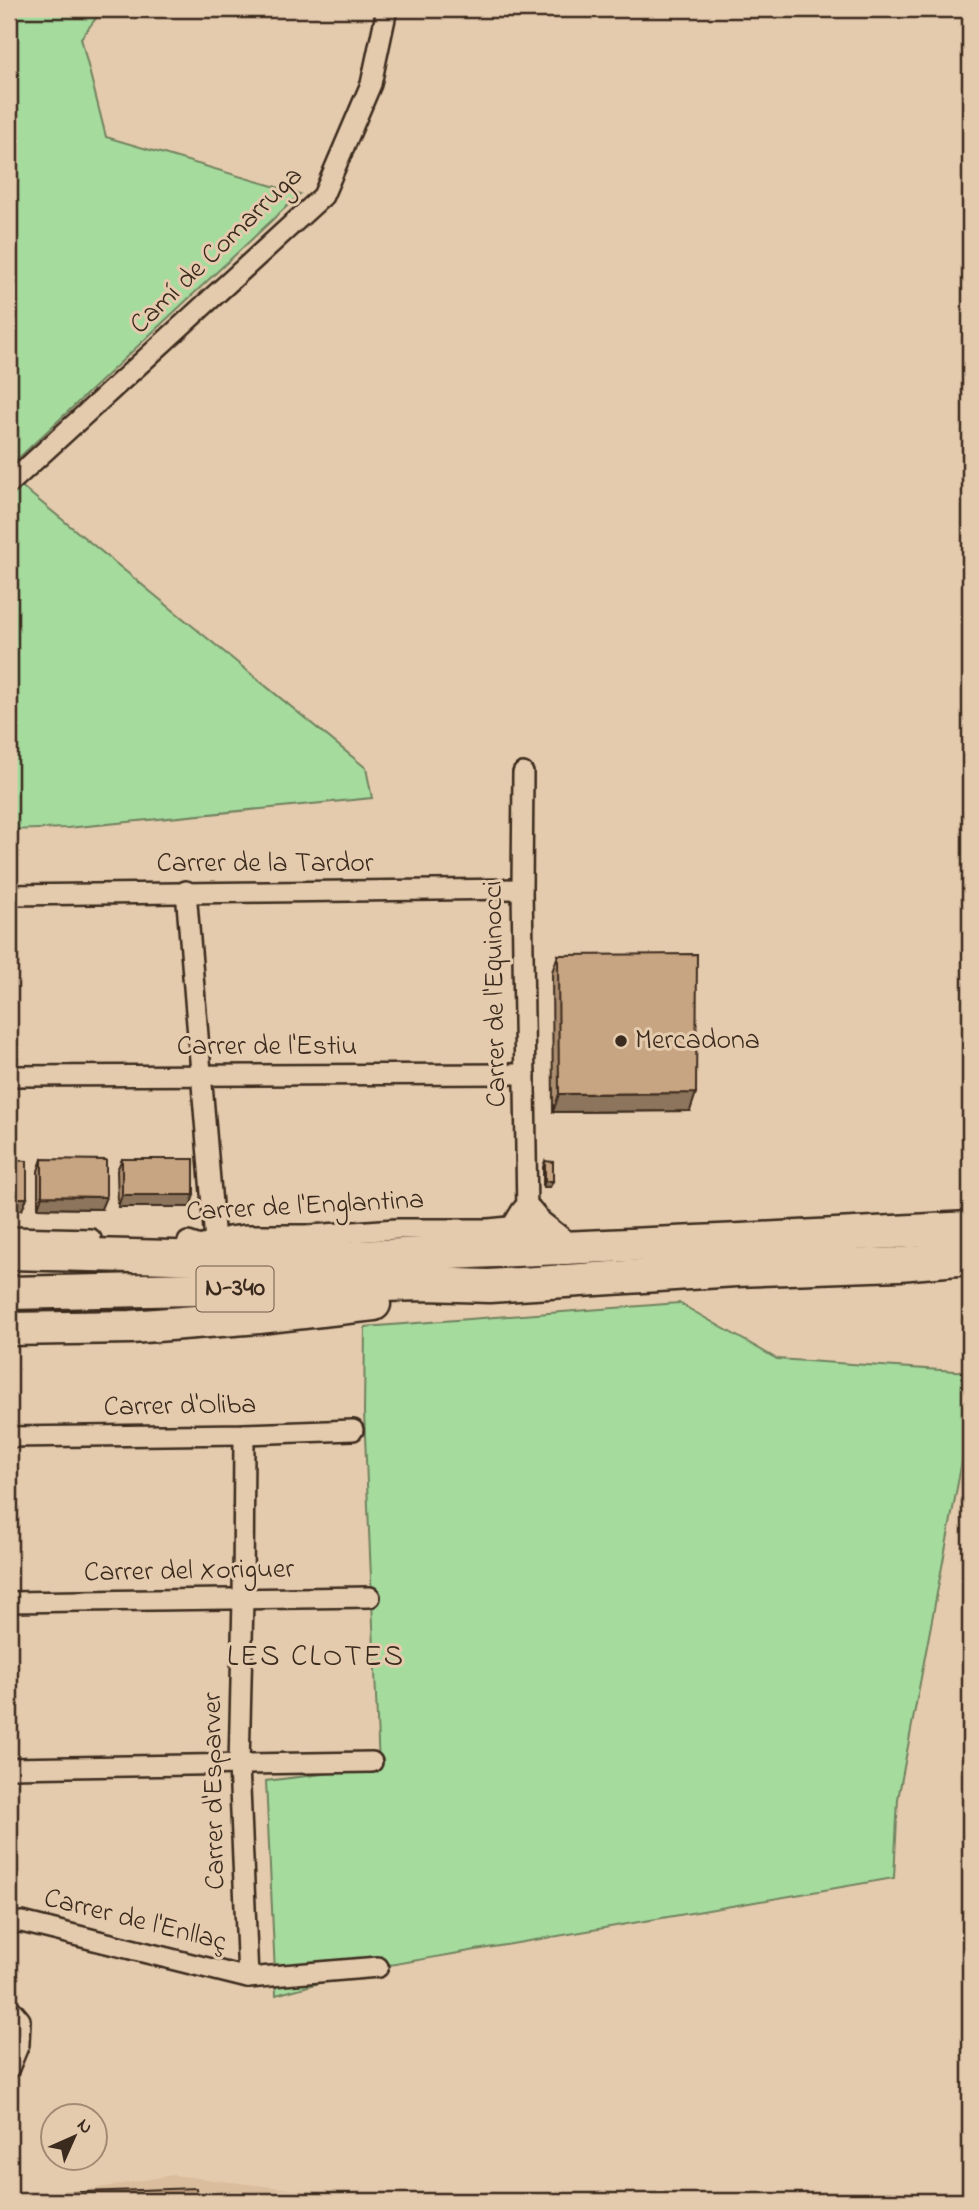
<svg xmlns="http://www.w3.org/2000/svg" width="979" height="2210" viewBox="0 0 979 2210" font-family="'Indie Flower',sans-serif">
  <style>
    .built { fill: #d9bd9d }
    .green { fill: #a6db9e; stroke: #70825e; stroke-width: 2 }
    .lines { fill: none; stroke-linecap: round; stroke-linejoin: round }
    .minor-casing { stroke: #3b2a1e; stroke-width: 24 }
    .primary-casing { stroke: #3b2a1e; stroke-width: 37 }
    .minor { stroke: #e5cbad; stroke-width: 19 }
    .primary { stroke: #e5cbad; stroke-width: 32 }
    .wall { fill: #ac8e70; stroke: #3b2a1e; stroke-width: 2 }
    .shaded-wall { fill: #8c745b; stroke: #3b2a1e; stroke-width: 2 }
    .building { fill: #c8a582; stroke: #3b2a1e; stroke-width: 2 }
    .poi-dot { fill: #3b2a1e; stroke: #e5cbad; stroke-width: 2.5 }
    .labels { text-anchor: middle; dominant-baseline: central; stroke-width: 6; stroke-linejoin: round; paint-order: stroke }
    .shield { fill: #e5cbad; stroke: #6e5a49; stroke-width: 2 }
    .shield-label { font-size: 26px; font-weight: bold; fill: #3b2a1e }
    .street-label { font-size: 28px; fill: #3b2a1e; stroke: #e5cbad }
    .poi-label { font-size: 28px; fill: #3b2a1e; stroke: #e5cbad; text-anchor: start }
    .neighbourhood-label { font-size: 30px; letter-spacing: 2px; fill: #3b2a1e; stroke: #e5cbad }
  </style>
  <rect width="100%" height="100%" fill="#e5cbad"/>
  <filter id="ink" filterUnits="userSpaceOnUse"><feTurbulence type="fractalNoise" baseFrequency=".0143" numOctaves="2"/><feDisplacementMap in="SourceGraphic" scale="14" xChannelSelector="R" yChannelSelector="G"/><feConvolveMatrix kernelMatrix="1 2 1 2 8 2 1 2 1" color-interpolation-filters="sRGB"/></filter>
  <g filter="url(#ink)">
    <!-- built -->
    <polygon class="built" points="173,2175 348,2196 345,2201 25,2201"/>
    <!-- green -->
    <g class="green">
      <polygon points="9,9 103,9 81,38 106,137 300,194 9,467"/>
      <polygon points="9,476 366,768 372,798 67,828 9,830"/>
      <polygon points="679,1303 777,1359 970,1372 970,1419 898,1799 894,1878 378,1967 276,1995 266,1781 379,1767 364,1412 365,1327"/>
    </g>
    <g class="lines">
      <defs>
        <g id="minor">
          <polyline points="9,484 323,196 371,84 387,9"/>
          <polyline points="523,773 522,889 527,1214"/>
          <polyline points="186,891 215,1241"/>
          <polyline points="9,895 522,889"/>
          <polyline points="9,1076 525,1074"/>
          <polyline points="9,1237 91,1239"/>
          <polyline points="188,1242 200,1246 229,1237 247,1235 311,1235 396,1229 489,1229 519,1226"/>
          <polyline points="244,1434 243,1599 239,1765 248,1978"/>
          <polyline points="9,1437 244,1434 353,1430"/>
          <polyline points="9,1602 370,1597"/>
          <polyline points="9,1768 372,1762"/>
          <polyline points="9,1923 22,1922 248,1978 378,1967"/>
          <polyline points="9,2007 20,2020 19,2044 9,2068"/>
        </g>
        <g id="primary">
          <polyline points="483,1249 513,1237 527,1214 537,1226 565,1248"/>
          <polyline points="9,1253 290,1260 741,1240 970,1228"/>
          <polyline points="9,1293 426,1284 489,1286 736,1270 899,1264 970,1258"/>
          <polyline points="9,1329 131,1327 259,1317 374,1304"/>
        </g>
      </defs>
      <!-- minor casing -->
      <use href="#minor" class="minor-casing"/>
      <!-- primary casing -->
      <use href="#primary" class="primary-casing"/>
      <!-- minor -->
      <use href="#minor" class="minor"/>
      <!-- primary -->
      <use href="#primary" class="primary"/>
    </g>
    <!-- wall -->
    <g class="wall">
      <polygon points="558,955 690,1111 553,1112 552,972"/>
      <polygon points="42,1159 101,1209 38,1208 38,1171"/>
      <polygon points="122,1159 190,1207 118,1207 117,1170"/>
      <polygon points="545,1161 553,1181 550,1187 543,1187 543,1167"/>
    </g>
    <!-- shaded-wall -->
    <g class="shaded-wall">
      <polygon points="696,1093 690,1111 553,1112 559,1094"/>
      <polygon points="545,1181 553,1181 550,1187 543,1187"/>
      <polygon points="122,1195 194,1195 190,1207 118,1207"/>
      <polygon points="42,1196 106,1197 101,1209 38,1208"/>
      <polygon points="9,1198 27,1198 22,1210 9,1210"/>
    </g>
    <!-- building -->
    <g class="building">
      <polygon points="697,954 696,1093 559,1094 558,955"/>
      <polygon points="42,1159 106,1160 106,1197 42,1196"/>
      <rect x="122" y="1159" width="72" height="36"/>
      <polygon points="9,1160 27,1161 27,1198 9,1198"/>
      <polygon points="545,1161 553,1162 553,1181 545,1181"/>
      <polygon points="196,2188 197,2201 57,2201 56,2193"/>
    </g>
  </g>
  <!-- markers -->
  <circle class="poi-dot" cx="621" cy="1041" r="7"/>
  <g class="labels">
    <!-- shield labels -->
    <rect class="shield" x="196.5" y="1266.5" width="77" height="45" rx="5"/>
    <g class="shield-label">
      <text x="235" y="1289">N-340</text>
    </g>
    <!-- street labels -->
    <g class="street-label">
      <text transform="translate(217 251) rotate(-44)">Camí de Comarruga</text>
      <text x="265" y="864">Carrer de la Tardor</text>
      <text transform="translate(496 994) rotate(-91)">Carrer de l'Equinocci</text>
      <text x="267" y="1047">Carrer de l'Estiu</text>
      <text transform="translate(305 1207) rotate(-3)">Carrer de l'Englantina</text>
      <text transform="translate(180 1407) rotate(-1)">Carrer d'Oliba</text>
      <text transform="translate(189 1572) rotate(-1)">Carrer del Xoriguer</text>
      <text transform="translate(215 1791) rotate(-91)">Carrer d'Esparver</text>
      <text transform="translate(135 1921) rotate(14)">Carrer de l'Enllaç</text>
    </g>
    <!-- poi labels -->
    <g class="poi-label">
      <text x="635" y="1041">Mercadona</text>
    </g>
    <!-- neighbourhood labels -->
    <g class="neighbourhood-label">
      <text x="316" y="1658">LES CLOTES</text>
    </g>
  </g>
  <!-- margin -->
  <rect width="979" height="2210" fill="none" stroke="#e5cbad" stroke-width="35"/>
  <rect x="18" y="18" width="944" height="2175" fill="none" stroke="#3b2a1e" stroke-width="2.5" filter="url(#ink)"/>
  <!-- north arrow -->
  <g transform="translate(74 2137) rotate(45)"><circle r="33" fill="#e5cbad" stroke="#a18b74" stroke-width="2"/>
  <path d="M0-5L12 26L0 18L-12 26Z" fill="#3b2a1e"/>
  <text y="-10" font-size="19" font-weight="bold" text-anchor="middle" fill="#3b2a1e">N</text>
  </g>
</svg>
